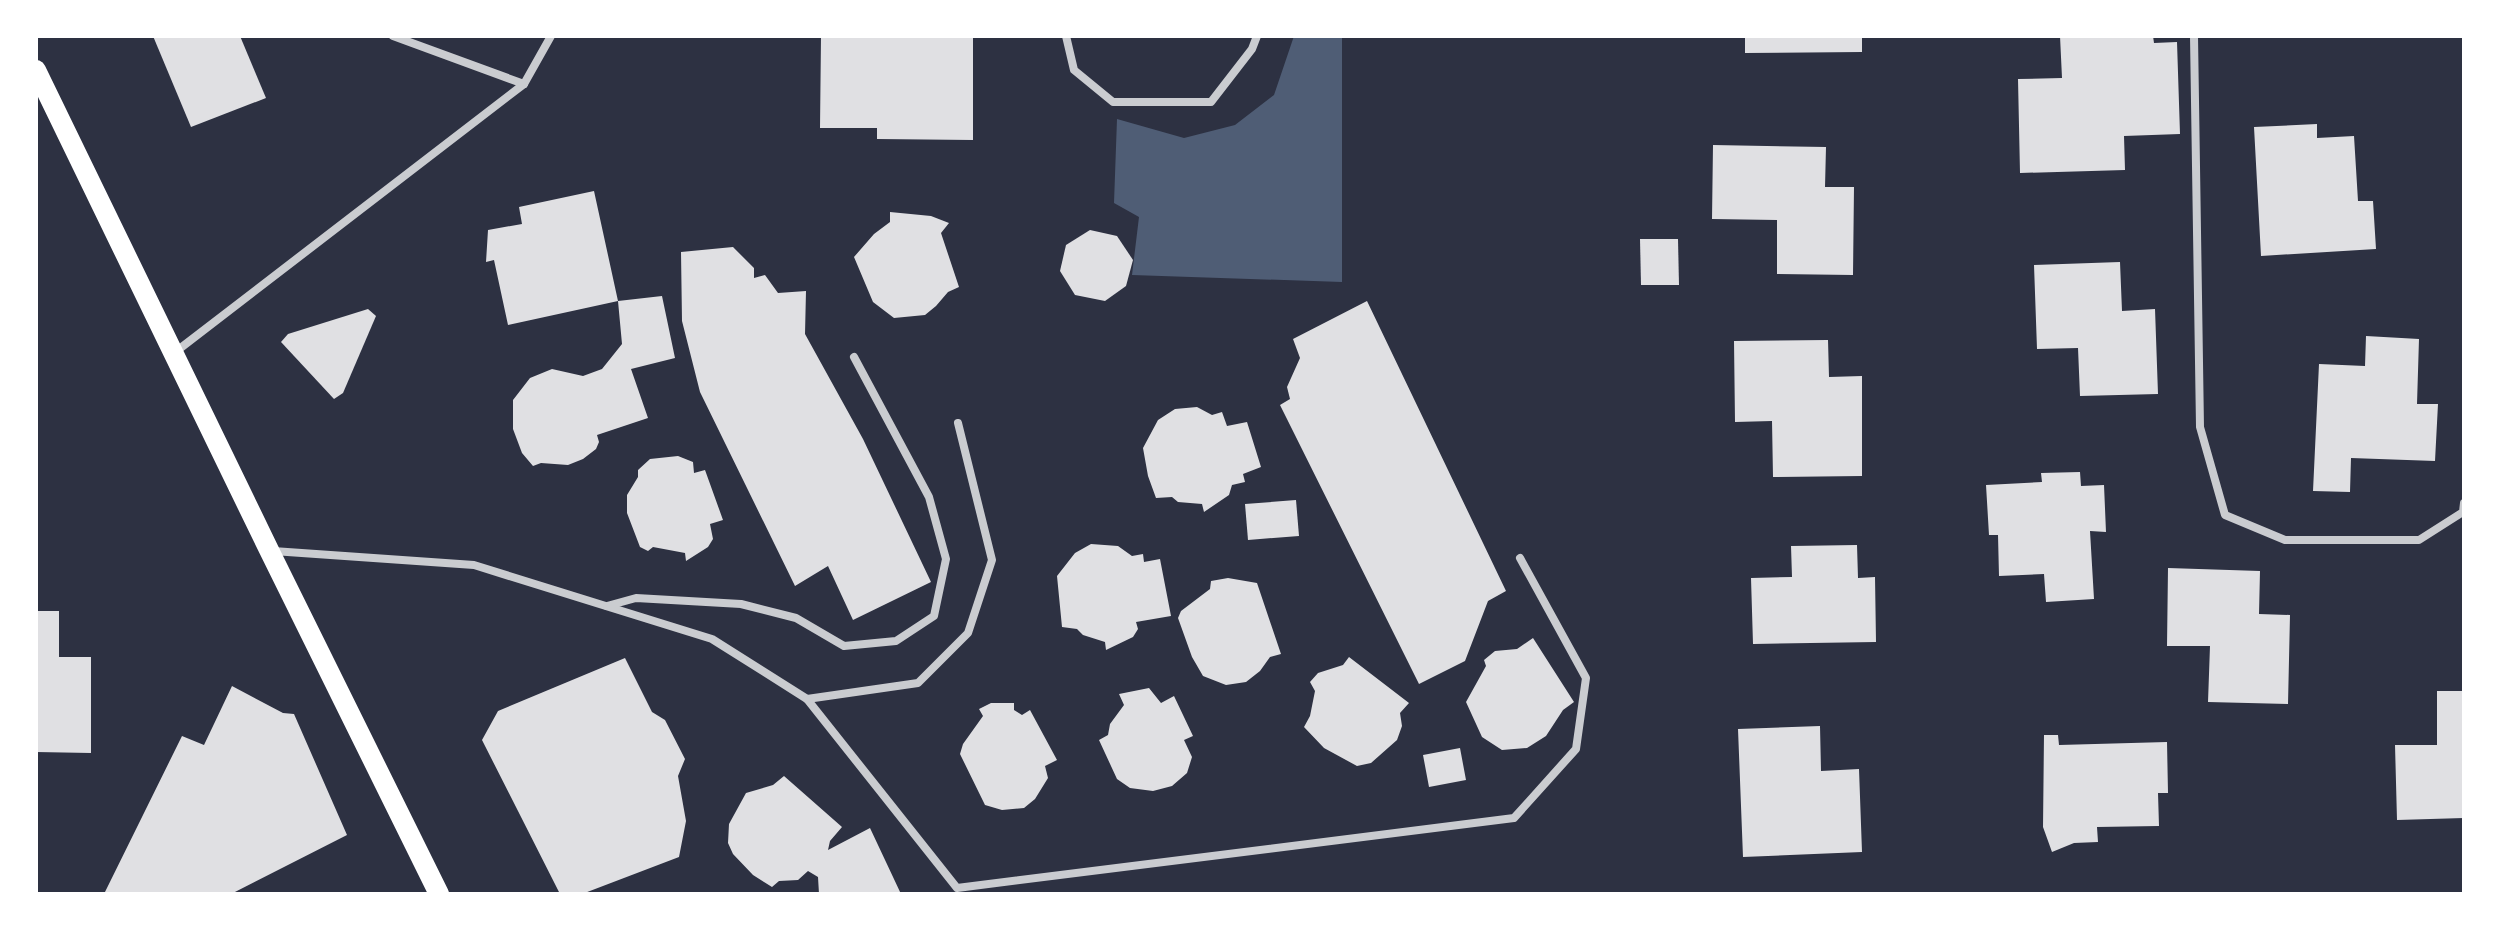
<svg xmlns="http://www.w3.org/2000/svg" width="2500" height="930" viewBox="0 0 2500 930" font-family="Barlow,sans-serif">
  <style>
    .water { fill: #4f5d75 }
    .building { fill: #e0e0e3 }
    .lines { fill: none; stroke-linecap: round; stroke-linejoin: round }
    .minor { stroke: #caccd0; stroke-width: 8 }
    .primary { stroke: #fff; stroke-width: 20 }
  </style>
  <rect width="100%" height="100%" fill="#2d3142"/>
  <!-- water -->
  <polygon class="water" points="1294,36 1342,36 1342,282 1132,275 1139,217 1114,203 1117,119 1184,138 1235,125 1274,95"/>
  <!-- building -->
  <g class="building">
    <polygon points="153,36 240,36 266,98 191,127"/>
    <polygon points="821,36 973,36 973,140 877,139 877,128 820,128"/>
    <polygon points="1745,36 1862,36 1862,52 1745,53"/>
    <polygon points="2060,36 2153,36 2154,43 2177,42 2180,134 2124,136 2125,170 2020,173 2018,79 2062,78"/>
    <polygon points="2317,124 2317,138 2354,136 2358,201 2373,201 2376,249 2261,256 2254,127"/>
    <polygon points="1713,145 1826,147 1825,187 1854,187 1853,275 1777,274 1777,220 1712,219"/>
    <polygon points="594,191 618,301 508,325 494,260 486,262 488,230 522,224 519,207"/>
    <polygon points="890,212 931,216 949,223 941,233 959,287 948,292 936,306 925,315 894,318 873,302 854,257 874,234 890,222"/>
    <polygon points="1090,230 1117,236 1133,260 1126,286 1105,301 1075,295 1060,271 1066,245"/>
    <polygon points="1640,239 1678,239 1679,285 1641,285"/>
    <polygon points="733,247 754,268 754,278 765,275 778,293 806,291 805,334 863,439 931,582 853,620 828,566 795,586 700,392 682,321 681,252"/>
    <polygon points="2120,262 2122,311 2155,309 2158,394 2080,396 2078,348 2037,349 2034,265"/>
    <polygon points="662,296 675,358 631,369 648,418 597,435 599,442 596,449 583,459 568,465 541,463 533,466 522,453 513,429 513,400 530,378 552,369 583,376 602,369 622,344 618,301"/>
    <polygon points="1367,301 1506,591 1488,601 1465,661 1419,684 1280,405 1290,399 1287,387 1300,358 1293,339"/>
    <polygon points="368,309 376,316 343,393 334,399 281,342 288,334"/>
    <polygon points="2366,336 2419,339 2417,404 2438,404 2435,461 2351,458 2350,492 2313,491 2319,364 2365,366"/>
    <polygon points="1828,340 1829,377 1862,376 1862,476 1773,477 1772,421 1735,422 1734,341"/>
    <polygon points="1197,407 1212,415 1222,412 1227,426 1247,422 1261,467 1243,474 1245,482 1232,485 1229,495 1204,512 1202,504 1178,502 1172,497 1156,498 1148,476 1143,448 1158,420 1175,409"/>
    <polygon points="678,456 693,462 694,473 705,470 723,520 710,524 713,539 708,547 686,561 685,553 653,547 648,551 640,547 627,513 627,495 638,477 638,470 650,459"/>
    <polygon points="2080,472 2081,486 2104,485 2106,532 2090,531 2094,599 2046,602 2044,574 1999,576 1998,535 1989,535 1986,485 2042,482 2041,473"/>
    <polygon points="1296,500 1299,536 1248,540 1245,504"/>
    <polygon points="1091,544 1118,546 1132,556 1143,554 1144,562 1160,559 1171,616 1136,622 1138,629 1133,637 1106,650 1105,642 1083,635 1077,629 1062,627 1057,576 1075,553"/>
    <polygon points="1857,545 1858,578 1875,577 1876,642 1753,644 1751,578 1792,577 1791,546"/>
    <polygon points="2168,568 2260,571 2259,614 2290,615 2288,704 2208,702 2210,646 2167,646"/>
    <polygon points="1228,578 1257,583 1281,654 1270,657 1260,671 1246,682 1226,685 1203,676 1192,657 1178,618 1181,611 1210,589 1211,581"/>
    <polygon points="36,611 59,611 59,657 91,657 91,753 36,752"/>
    <polygon points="1533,638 1574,702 1563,710 1546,736 1527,748 1502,750 1482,737 1466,702 1486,666 1484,660 1495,651 1517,649"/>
    <polygon points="1349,657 1409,703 1400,713 1402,726 1397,740 1371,763 1357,766 1324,748 1304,727 1310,716 1315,691 1310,682 1318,673 1343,665"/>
    <polygon points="625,658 652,712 665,720 685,759 678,776 686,821 679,857 582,894 560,894 482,740 498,711"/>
    <polygon points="232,686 283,713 294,714 347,835 231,894 104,894 182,736 204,745"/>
    <polygon points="1149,688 1161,703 1174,696 1193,736 1184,740 1192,757 1187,773 1172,786 1153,791 1130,788 1117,779 1099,740 1108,735 1110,724 1124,705 1119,694"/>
    <polygon points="2437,691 2464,691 2464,818 2397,820 2395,745 2437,745"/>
    <polygon points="991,703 1014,703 1014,710 1022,715 1030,710 1057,760 1045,766 1048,778 1035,799 1024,808 1002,810 985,805 960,754 963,744 983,716 979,709"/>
    <polygon points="1820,726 1821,771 1859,769 1862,852 1743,857 1738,729"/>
    <polygon points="2044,735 2058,735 2059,745 2167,742 2168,793 2158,793 2159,826 2097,827 2098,842 2074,843 2052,852 2043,827"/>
    <polygon points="1460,748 1466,780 1429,787 1423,755"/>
    <polygon points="784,776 842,827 830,841 828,850 870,828 901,894 819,894 818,877 808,871 798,880 779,881 772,887 753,875 733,854 728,843 729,824 746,793 773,785"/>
  </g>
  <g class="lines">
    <!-- minor -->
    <g class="minor">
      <polyline points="393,36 524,84"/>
      <polyline points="1066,36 1074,70 1113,102 1211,102 1252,49 1257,36"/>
      <polyline points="2194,36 2200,427 2225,515 2285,540 2419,540 2463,512 2464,503"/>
      <polyline points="174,353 524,84 551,36"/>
      <polyline points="273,551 474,565 712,639 807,699 957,888 1514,818 1576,749 1586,678 1520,558"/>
      <polyline points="607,606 636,598 741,604 796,618 844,646 896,641 934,616 946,559 929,497 854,357"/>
      <polyline points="807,699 918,683 968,633 992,560 958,423"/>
    </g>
    <!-- primary -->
    <polyline class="primary" points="36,70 269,550 439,894"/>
  </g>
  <!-- border -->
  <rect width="2500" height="930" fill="none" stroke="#ffffff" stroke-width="76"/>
</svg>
